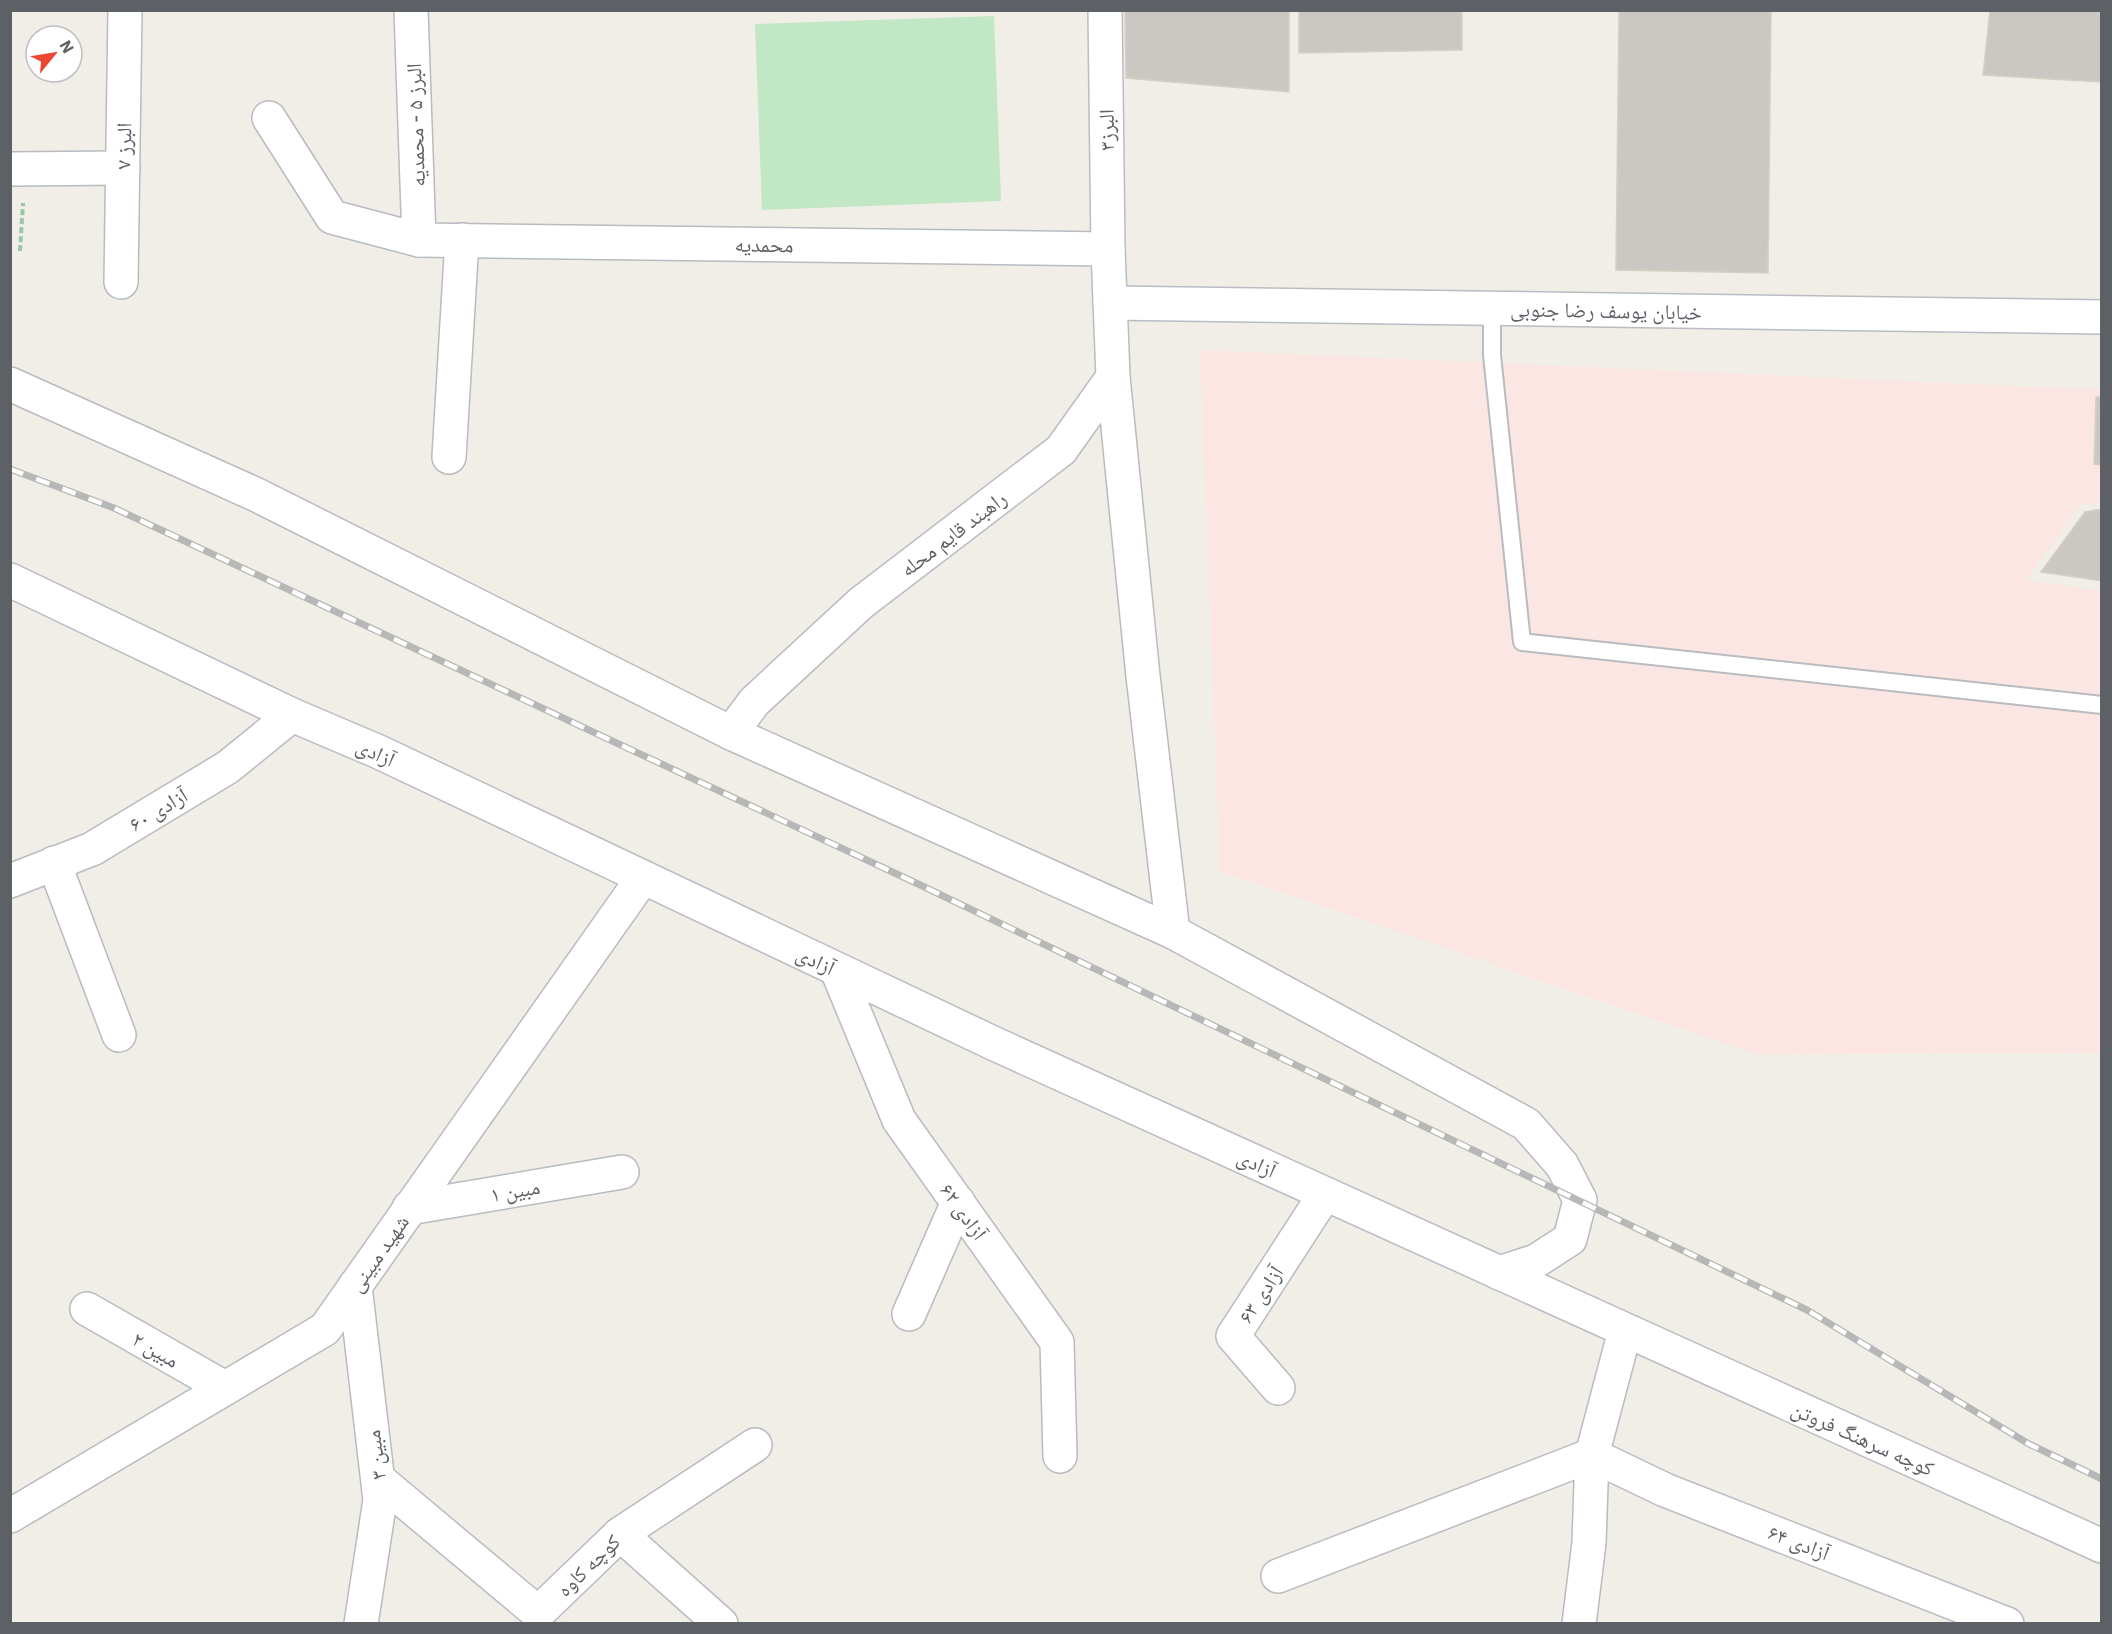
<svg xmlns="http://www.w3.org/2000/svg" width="2112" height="1634" viewBox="0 0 2112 1634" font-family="'IBM Plex Sans','Noto Naskh Arabic',sans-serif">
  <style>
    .medical { fill: #fce6e3 }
    .green { fill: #c2e7c4 }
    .building { fill: #cbc8c3; stroke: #d5d0c4; stroke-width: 1.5 }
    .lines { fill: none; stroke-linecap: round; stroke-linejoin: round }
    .service-casing { stroke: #b8bbbf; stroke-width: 20 }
    .minor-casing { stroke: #b8bbbf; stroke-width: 36 }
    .secondary-casing { stroke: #b9bcc2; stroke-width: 36 }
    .path { stroke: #99c7a8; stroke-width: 4; stroke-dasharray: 6 3; stroke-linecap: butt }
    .service { stroke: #fff; stroke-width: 16 }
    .minor { stroke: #fff; stroke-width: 33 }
    .secondary { stroke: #fff; stroke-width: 33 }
    .rail-casing { stroke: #b6b7b7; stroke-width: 7 }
    .rail { stroke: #fff; stroke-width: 4.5; stroke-dasharray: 14; stroke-linecap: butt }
    .labels { text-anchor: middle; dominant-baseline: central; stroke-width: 4.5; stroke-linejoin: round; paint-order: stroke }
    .street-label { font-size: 21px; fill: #5d6166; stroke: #fff }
  </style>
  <rect width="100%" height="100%" fill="#f0eee6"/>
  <!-- medical -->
  <polygon class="medical" points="1200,350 2063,388 2101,388 2101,501 2079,506 2026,580 2101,591 2101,1053 1755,1054 1220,871"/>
  <!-- green -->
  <polygon class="green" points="994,16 1001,201 762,210 755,24"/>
  <!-- building -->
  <g class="building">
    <polygon points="1125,10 1289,10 1289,92 1126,78"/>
    <polygon points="1299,10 1462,10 1462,50 1299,53"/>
    <polygon points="1619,10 1771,10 1768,273 1616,270"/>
    <polygon points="1990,10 2102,10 2102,82 1983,75"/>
    <polygon points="2096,397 2102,397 2102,465 2094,464"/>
    <polygon points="2102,509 2102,581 2041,572 2085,512"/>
  </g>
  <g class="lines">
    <defs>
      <polyline id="service" points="1492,308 1492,355 1522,642 2102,705"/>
      <g id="minor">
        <polyline points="411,10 419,240"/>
        <polyline points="269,118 332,217 419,240 1108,249"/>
        <polyline points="10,169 123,168"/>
        <polyline points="121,282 125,10"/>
        <polyline points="1113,377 1143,676 1173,932"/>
        <polyline points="10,384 257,495 731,733 1173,932 1526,1124 1562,1165 1580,1200 1570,1239 1536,1261 1499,1273"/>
        <polyline points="449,457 462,240"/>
        <polyline points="54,863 119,1035"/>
        <polyline points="10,881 92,849 228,767 292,715"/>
        <polyline points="837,970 899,1120 1057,1342 1060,1456"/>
        <polyline points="409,1208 622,1172"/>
        <polyline points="355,1286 380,1500 361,1624"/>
        <polyline points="87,1309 225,1388"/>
        <polyline points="909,1314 958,1202"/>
        <polyline points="1278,1388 1233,1336 1325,1194"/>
        <polyline points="378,1479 538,1613 620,1534 755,1445"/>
        <polyline points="10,1516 325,1329 642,879"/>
        <polyline points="620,1534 721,1624"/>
        <polyline points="1278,1576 1592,1455 1589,1543 1579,1624"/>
      </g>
      <g id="secondary">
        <polyline points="1110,303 2102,317"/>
        <polyline points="10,580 292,715 379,752 995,1044 2102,1546"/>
        <polyline points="731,733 754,702 861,603 1061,450 1113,377 1108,249 1105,10"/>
        <polyline points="1625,1331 1592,1455 1665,1490 2007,1624"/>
      </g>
    </defs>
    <!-- service casing -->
    <use href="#service" class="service-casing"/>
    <!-- minor casing -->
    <use href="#minor" class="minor-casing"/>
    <!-- secondary casing -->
    <use href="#secondary" class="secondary-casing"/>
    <!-- path -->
    <polyline class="path" points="20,251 23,203"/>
    <!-- service -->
    <use href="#service" class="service"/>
    <!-- minor -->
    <use href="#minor" class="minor"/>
    <!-- secondary -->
    <use href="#secondary" class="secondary"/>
    <defs>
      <polyline id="rail" points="10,469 114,508 916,883 1807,1310 2029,1444 2102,1479"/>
    </defs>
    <!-- rail casing -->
    <use href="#rail" class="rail-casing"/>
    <!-- rail -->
    <use href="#rail" class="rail"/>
  </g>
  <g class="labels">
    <!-- street labels -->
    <g class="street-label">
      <text transform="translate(415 125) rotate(-92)">البرز ۵ - محمدیه</text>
      <text transform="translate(1106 130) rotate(-91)">البرز۳</text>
      <text transform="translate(123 146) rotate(-89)">البرز ۷</text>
      <text transform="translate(764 244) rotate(1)">محمدیه</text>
      <text transform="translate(1606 310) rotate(1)">خیابان یوسف رضا جنوبی</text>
      <text transform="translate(953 533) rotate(-37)">راهبند قایم محله</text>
      <text transform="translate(376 752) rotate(24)">آزادی</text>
      <text transform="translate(158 809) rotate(-31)">آزادی ۶۰</text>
      <text transform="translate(816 960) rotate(25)">آزادی</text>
      <text transform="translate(1257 1163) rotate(24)">آزادی</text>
      <text transform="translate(515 1190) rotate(-10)">مبین ۱</text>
      <text transform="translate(964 1211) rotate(54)">آزادی ۶۲</text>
      <text transform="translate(378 1253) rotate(-55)">شهید مبینی</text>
      <text transform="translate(1260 1294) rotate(-57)">آزادی ۶۳</text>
      <text transform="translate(156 1349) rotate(30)">مبین ۲</text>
      <text transform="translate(1863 1438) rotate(24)">کوچه سرهنگ فروتن</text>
      <text transform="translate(375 1455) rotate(-97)">مبین ۳</text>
      <text transform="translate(1799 1542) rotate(21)">آزادی ۶۴</text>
      <text transform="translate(588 1565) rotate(-44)">کوچه کاوه</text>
    </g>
  </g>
  <!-- border -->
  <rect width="2112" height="1634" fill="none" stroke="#5d6166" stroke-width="24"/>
  <!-- north arrow -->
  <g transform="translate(54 54) rotate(60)"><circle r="28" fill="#ffffff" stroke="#bec0c2" stroke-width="1.5"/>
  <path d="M0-4.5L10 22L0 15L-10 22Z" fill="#ec4730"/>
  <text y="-9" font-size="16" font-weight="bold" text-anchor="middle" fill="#5d6166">N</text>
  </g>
</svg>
